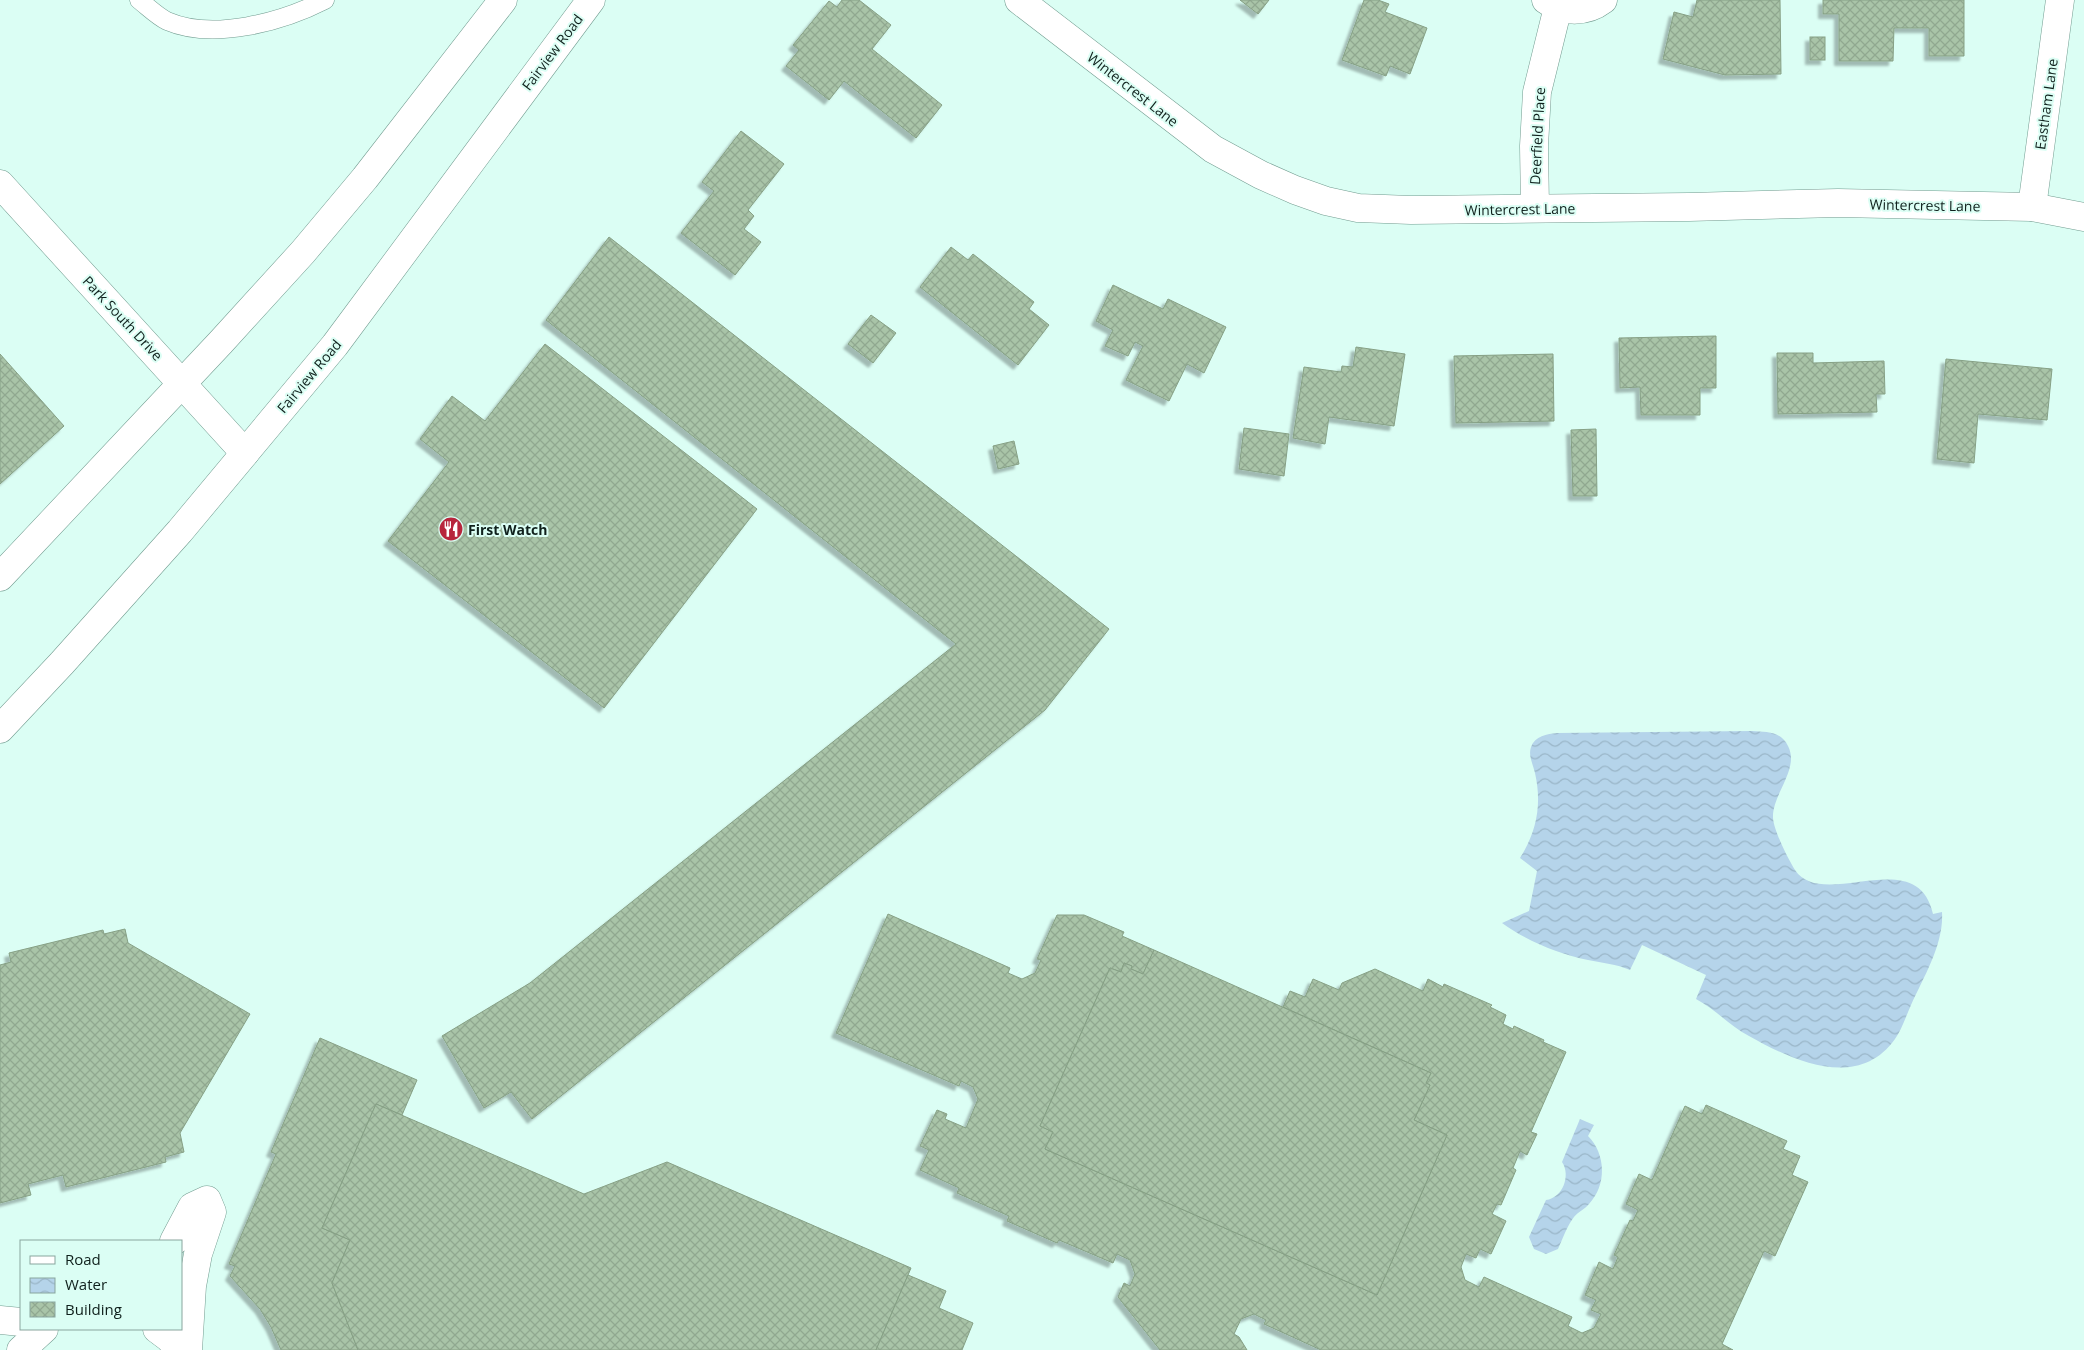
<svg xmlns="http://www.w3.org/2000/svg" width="2084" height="1350" viewBox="0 0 2084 1350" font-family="'Open Sans',sans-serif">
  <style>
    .water { fill: url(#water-waves) }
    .building { fill: url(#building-cross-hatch); stroke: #86a085; filter: url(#shadow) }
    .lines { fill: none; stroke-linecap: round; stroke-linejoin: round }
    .lane-casing { stroke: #729c90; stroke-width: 19 }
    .street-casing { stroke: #729c90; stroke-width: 29 }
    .secondary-casing { stroke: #729c90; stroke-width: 29 }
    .lane { stroke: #fff; stroke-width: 18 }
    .street { stroke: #fff; stroke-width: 28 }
    .secondary { stroke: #fff; stroke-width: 28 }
    .labels { text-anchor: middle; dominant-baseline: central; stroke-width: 4; stroke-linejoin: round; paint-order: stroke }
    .street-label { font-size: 14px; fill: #0f201c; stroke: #dbfef4 }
    .poi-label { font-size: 14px; font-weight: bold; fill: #0f201c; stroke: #dbfef4; text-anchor: start }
  </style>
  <defs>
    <pattern id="water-waves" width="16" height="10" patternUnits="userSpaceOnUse" patternTransform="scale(1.25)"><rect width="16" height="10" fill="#b5d4ea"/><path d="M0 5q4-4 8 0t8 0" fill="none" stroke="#9ab6c8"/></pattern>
    <pattern id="building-cross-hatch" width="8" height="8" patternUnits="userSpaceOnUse" patternTransform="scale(1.25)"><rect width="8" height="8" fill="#a9c4a8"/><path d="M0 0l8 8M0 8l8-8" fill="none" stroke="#90a890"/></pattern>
    <filter id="shadow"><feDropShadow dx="-4.5" dy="4.5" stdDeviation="1" flood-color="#0004"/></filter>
  </defs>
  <rect width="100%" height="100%" fill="#dbfef4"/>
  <!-- water -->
  <g class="water">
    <path d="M1752 731C1766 732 1781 731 1788 746 1800 769 1772 794 1773 818 1774 831 1788 859 1795 870 1823 912 1917 842 1933 914L1942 912C1944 944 1924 976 1911 1005 1906 1016 1902 1029 1895 1039 1858 1091 1793 1061 1749 1036 1730 1026 1715 1009 1696 999L1706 975 1642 945 1630 970C1616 964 1603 963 1588 960 1558 954 1527 941 1502 923L1529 911 1537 871 1520 858C1537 831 1542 804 1535 773 1533 764 1528 756 1531 747 1535 736 1547 734 1557 733Z"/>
    <path d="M1580 1119 1594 1125 1588 1136C1606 1154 1607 1185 1589 1204 1585 1209 1578 1212 1574 1217 1567 1226 1563 1238 1558 1249L1546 1254 1534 1249 1529 1237 1546 1200C1563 1198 1571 1175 1562 1162Z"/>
  </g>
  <!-- building -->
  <g class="building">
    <polygon points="842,0 859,0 891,25 872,49 942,105 916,138 844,81 829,100 786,66 799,50 793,45 829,1 837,7"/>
    <polygon points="1240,0 1269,0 1258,14"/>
    <polygon points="1364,0 1378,0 1389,4 1385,12 1427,28 1410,74 1390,66 1386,76 1342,60"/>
    <polygon points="1697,0 1780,0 1781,74 1725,75 1663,59 1674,12 1693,17"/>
    <polygon points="1823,0 1964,0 1964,56 1929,56 1929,28 1894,28 1893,61 1839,61 1839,14 1823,14"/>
    <rect x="1810" y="37" width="15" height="23"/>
    <polygon points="741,131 784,164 748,210 754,216 744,229 761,242 735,275 681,233 714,191 702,182"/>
    <polygon points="609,237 1109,629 1045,710 532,1119 511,1092 484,1108 442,1036 530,983 956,644 546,320"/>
    <polygon points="951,247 968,260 973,254 1034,302 1029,309 1049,325 1018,365 920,287"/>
    <polygon points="1113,285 1163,309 1168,299 1226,327 1204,373 1187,364 1169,401 1126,380 1143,346 1135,342 1128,356 1105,346 1113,330 1096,321"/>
    <polygon points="871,315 896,333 873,363 848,344"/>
    <polygon points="1716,336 1716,388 1700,388 1700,415 1641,415 1640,387 1620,388 1619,338"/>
    <polygon points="545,344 757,509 604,708 388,541 449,462 420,439 452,396 485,421"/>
    <polygon points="1356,347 1405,354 1394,426 1329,417 1325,444 1293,438 1304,367 1341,372 1342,366 1353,367"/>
    <polygon points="1777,353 1813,353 1813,363 1884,361 1885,394 1876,394 1877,412 1778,414"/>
    <polygon points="0,354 64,426 0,484"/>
    <polygon points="1553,354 1554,421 1456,423 1454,356"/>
    <polygon points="1946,359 2052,369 2047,420 1978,414 1974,463 1937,459"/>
    <polygon points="1244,428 1289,434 1284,476 1239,469"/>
    <polygon points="1596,429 1597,496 1573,496 1571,430"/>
    <polygon points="1014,441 1019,464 998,469 993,446"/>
    <polygon points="888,914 1010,968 1008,973 1022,979 1035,973 1041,960 1037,959 1057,915 1084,915 1124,932 1122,936 1154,950 1143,974 1131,969 1132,966 1124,963 1121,972 1110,968 1040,1126 1053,1132 1045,1149 1377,1295 1447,1135 1414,1120 1430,1085 1426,1083 1431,1073 1283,1007 1290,991 1305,997 1313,979 1339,990 1342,983 1375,969 1423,991 1428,979 1443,987 1444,984 1492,1005 1490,1007 1506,1015 1503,1024 1513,1029 1514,1026 1544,1040 1543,1042 1566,1052 1531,1132 1537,1134 1527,1155 1520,1151 1513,1168 1516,1170 1501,1205 1497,1204 1492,1214 1506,1221 1491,1254 1480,1249 1476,1258 1466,1254 1461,1267 1465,1280 1479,1287 1484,1277 1572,1317 1568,1326 1582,1333 1594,1328 1601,1314 1591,1310 1596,1300 1585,1295 1599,1262 1613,1269 1618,1257 1614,1255 1630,1220 1633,1221 1638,1210 1626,1204 1639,1174 1652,1180 1685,1106 1702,1114 1706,1105 1787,1141 1783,1149 1800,1156 1792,1175 1808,1182 1775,1256 1764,1251 1722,1344 1733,1350 1321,1350 1264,1324 1266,1320 1254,1314 1241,1319 1234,1334 1239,1337 1247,1350 1160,1350 1118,1297 1124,1283 1130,1286 1135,1274 1130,1260 1117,1254 1113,1263 1059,1240 1057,1243 1007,1221 1009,1216 957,1193 959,1188 920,1170 929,1150 920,1146 937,1110 947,1114 945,1119 966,1128 978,1099 973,1087 961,1081 959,1086 836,1033"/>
    <polygon points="125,929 128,943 250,1014 180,1133 184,1152 165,1157 166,1162 66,1187 63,1175 28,1184 31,1195 0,1203 0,965 11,962 9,953 103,930 104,934"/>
    <polygon points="1154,950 1431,1073 1426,1083 1430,1085 1414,1120 1447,1135 1377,1295 1045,1149 1053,1132 1040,1126 1110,968 1121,972 1124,963 1132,966 1131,969 1143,974"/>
    <polygon points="320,1038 417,1080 402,1115 376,1104 322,1228 350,1240 332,1283 358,1350 281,1350 271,1327 260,1309 230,1276 235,1266 229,1264 276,1154 271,1152"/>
    <polygon points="376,1104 584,1194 667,1162 911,1268 876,1350 358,1350 332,1283 350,1240 322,1228"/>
    <polygon points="908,1275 946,1291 939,1308 973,1323 962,1350 876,1350"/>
  </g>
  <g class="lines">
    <defs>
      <path id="lane" d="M139 0C147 6 157 16 167 21 213 41 282 22 325 0"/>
      <g id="street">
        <polyline points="1019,0 1213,149 1261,175 1295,190 1326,201 1358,208 1411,210 1689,207 1838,203 2032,207 2084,217"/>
        <path d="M1546 0C1563 13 1586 13 1603 0"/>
        <polyline points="2032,207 2060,0"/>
        <polyline points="1535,208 1534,146 1537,92 1558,7"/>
        <polyline points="174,1241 192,1207 207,1200 212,1212 198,1254 192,1286 188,1350"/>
        <polyline points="0,1320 21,1322"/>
        <polyline points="157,1329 169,1338 180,1350"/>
        <polyline points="21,1350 44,1329"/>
      </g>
      <g id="secondary">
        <polyline points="0,184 245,453"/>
        <polyline points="0,577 221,342 303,252 365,178 503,0"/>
        <polyline points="0,729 62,663 180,531 335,345 591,0"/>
      </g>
    </defs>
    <!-- lane casing -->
    <use href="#lane" class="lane-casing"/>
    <!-- street casing -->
    <use href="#street" class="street-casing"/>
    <!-- secondary casing -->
    <use href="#secondary" class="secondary-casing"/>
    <!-- lane -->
    <use href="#lane" class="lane"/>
    <!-- street -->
    <use href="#street" class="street"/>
    <!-- secondary -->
    <use href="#secondary" class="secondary"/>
  </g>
  <!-- icons -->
  <defs>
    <symbol id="restaurant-disc" viewBox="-11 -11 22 22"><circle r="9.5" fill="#b7263d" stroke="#dbfef4"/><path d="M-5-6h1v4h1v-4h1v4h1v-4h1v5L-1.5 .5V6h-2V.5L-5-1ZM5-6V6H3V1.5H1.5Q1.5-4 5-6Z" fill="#fff"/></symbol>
  </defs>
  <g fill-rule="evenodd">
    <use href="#restaurant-disc" x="437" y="515" width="28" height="28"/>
  </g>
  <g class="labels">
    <!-- street labels -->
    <g class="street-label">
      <text transform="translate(552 52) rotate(-53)">Fairview Road</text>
      <text transform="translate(1133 89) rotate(38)">Wintercrest Lane</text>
      <text transform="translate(2046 104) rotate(-82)">Eastham Lane</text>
      <text transform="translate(1537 136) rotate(-87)">Deerfield Place</text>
      <text transform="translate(1925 205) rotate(1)">Wintercrest Lane</text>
      <text transform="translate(1520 209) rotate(-1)">Wintercrest Lane</text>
      <text transform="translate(123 318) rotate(47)">Park South Drive</text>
      <text transform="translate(309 376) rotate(-50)">Fairview Road</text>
    </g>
    <!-- poi labels -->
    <g class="poi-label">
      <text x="468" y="529">First Watch</text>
    </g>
  </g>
  <!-- legend -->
  <rect x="20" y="1240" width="162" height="90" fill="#dbfef4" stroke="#89a59e"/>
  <rect x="30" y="1256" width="25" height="8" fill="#ffffff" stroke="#89a59e"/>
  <text x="65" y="1265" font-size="15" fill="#0f201c">Road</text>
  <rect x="30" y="1278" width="25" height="15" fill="url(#water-waves)" stroke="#89a59e"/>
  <text x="65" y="1290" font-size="15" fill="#0f201c">Water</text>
  <rect x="30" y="1302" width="25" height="15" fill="url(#building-cross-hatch)" stroke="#89a59e"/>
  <text x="65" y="1315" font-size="15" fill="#0f201c">Building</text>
</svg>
